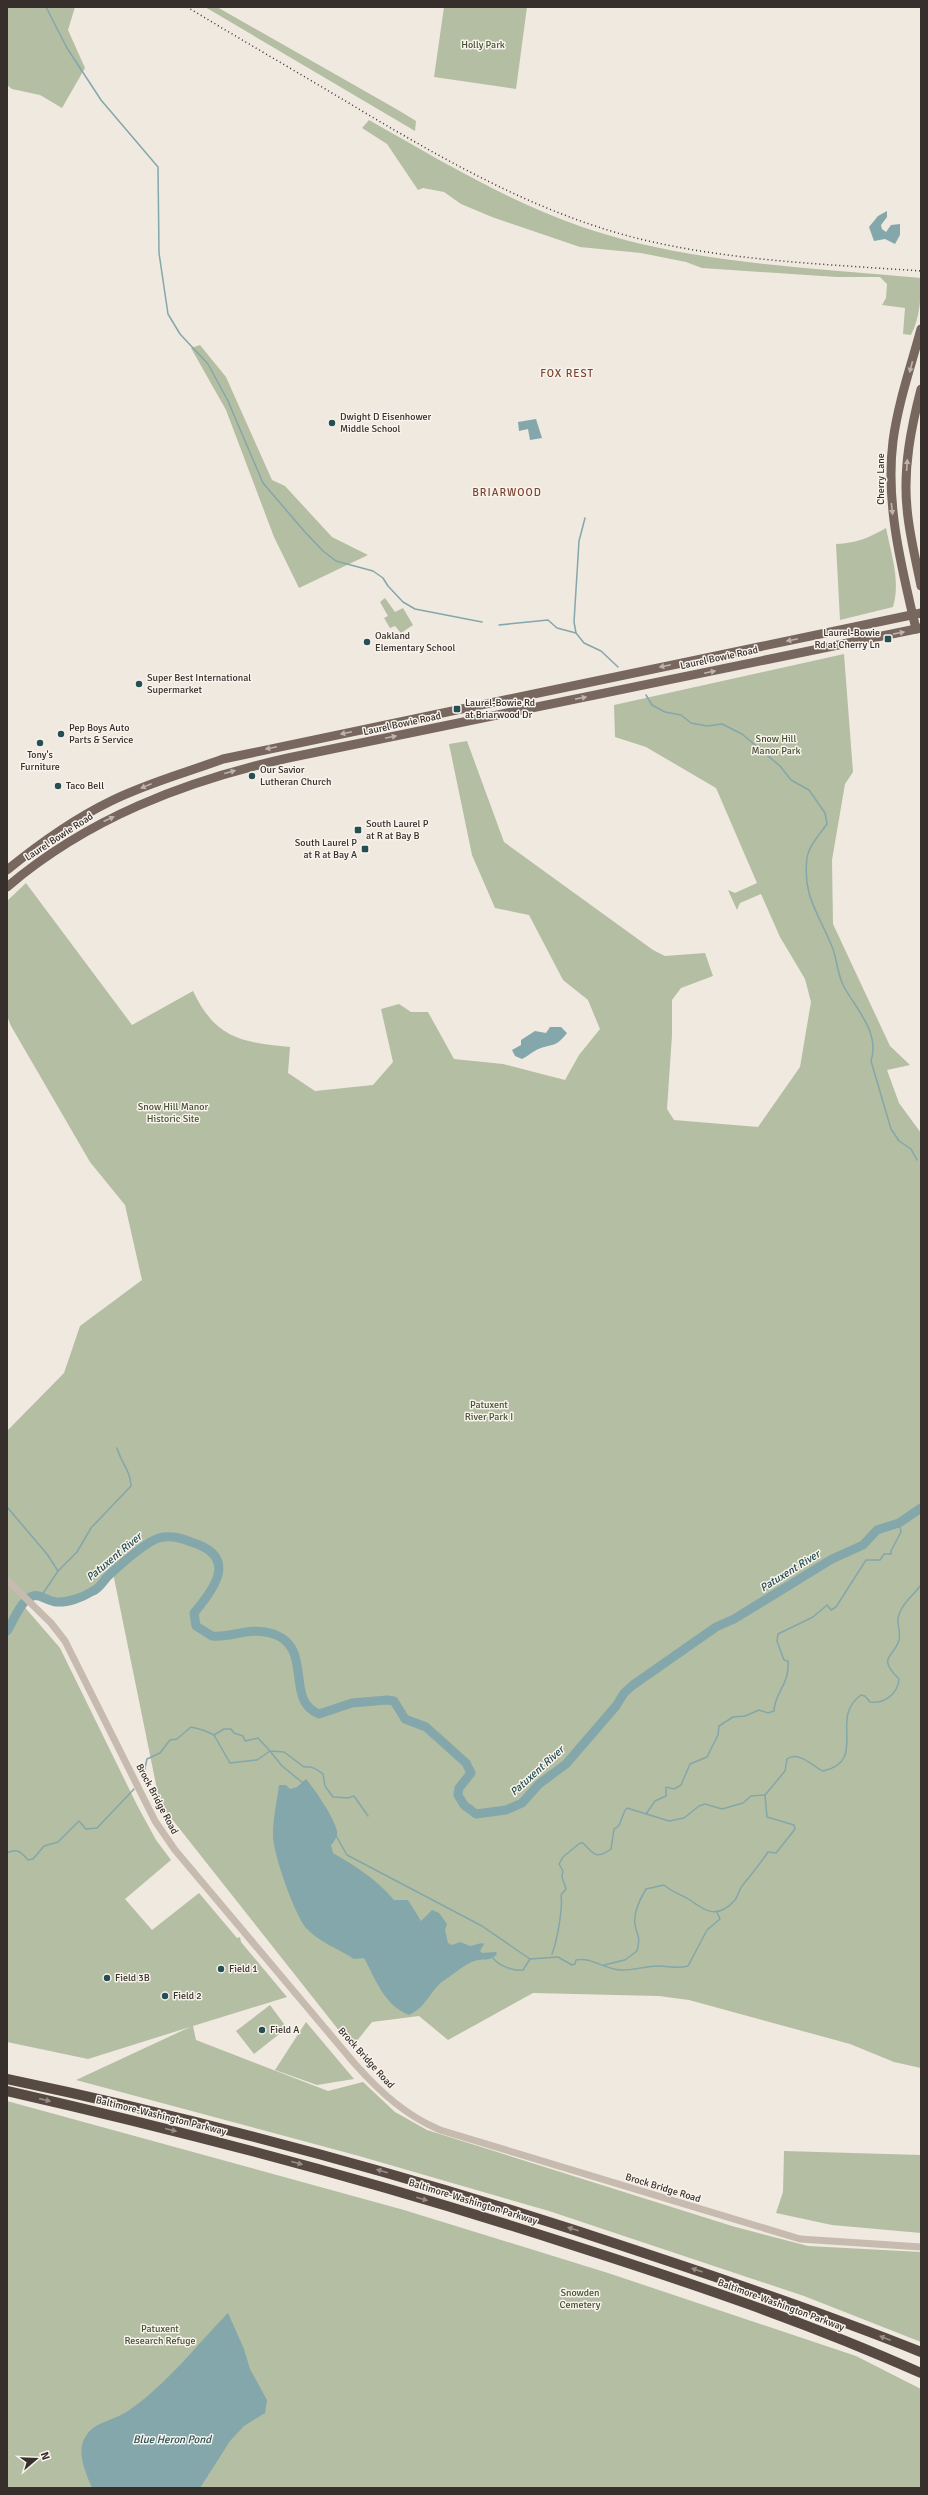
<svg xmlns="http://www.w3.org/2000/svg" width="928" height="2495" viewBox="0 0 928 2495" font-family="Signika,sans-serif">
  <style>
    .green { fill: #b4bea2 }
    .water { fill: #83a7aa }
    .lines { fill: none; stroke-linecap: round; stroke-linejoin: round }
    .stream { stroke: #83a7aa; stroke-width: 1.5 }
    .river { stroke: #83a7aa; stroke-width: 9 }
    .minor { stroke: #c7baae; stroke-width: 7 }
    .major { stroke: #77675e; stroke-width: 9 }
    .highway { stroke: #564a43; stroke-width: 10 }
    .rail { stroke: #372f2b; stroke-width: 1.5; stroke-dasharray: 1 3; stroke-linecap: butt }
    .oneway { fill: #beb4ac }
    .oneway2 { fill: #978e87 }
    .poi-dot { fill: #254f53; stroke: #f8f3ec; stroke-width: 1.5 }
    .labels { text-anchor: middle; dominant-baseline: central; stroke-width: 3; stroke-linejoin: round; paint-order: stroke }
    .park-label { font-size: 10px; fill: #455232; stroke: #f8f3ec }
    .poi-label { font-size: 10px; fill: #372f2b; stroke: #f8f3ec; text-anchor: start }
    .street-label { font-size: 10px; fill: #372f2b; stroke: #f8f3ec }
    .neighbourhood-label { font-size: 11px; letter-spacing: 1px; fill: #7c432e; stroke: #f8f3ec }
    .water-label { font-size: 11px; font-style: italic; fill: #254f53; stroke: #f8f3ec }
  </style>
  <rect width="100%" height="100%" fill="#f0e9e0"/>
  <!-- green -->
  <g class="green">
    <polygon points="7,7 75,7 68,30 85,68 62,108 40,95 12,89 7,85"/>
    <polygon points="205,7 217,7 398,110 416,121 415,131"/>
    <polygon points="444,7 527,7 516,89 434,77"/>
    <path d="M369 120C438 159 507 201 582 227 691 264 807 267 921 278 921 297 920 318 911 335L903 334 905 308 882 305 886 298 887 284 880 277H837L702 268 686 262 641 253 580 247 492 217 461 204 444 192 423 188 418 190 387 144 362 128Z"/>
    <polygon points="200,345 226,377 272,480 285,486 332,537 368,555 299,588 274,537 226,410 191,348"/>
    <path d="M886 528C891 553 901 582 893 607L840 620 836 544C856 543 869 538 886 528Z"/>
    <polygon points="385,598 395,612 403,608 413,625 401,633 395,626 390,628 384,618 388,616 380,602"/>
    <path d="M844 654 853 772 845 784 832 860 833 924 890 1046 910 1065 887 1070 899 1103 921 1133V2068L894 2062 850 2044 689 2000 659 1996 533 1993 448 2040 419 2016 372 2022 352 2047 160 1804 113 1573 94 1591 74 1600 55 1602 37 1595 22 1604 60 1648 137 1805 156 1840 171 1860 125 1899 152 1930 199 1893 237 1938 240 1937 241 1942 287 1997 193 2026 196 2040 328 2091 363 2082 395 2112 427 2130 732 2226 808 2246 921 2252V2342L804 2296 549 2211 359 2156 76 2080 190 2027 88 2059 7 2042V1431L64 1373 80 1326 142 1280 125 1205 90 1162 11 1026 7 1016V901L26 883 132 1025 193 991C216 1039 241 1042 290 1047L288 1073 315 1091 373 1085 393 1062 381 1009 399 1004 411 1012H428L454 1059 503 1064 565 1080 579 1055 600 1029 588 1000 563 980 529 915 495 908 472 855 449 744 467 741 504 842 653 950 665 956 705 953 713 976 681 988 672 1000V1035L667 1109 674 1120 758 1127 800 1067 811 1002 805 979 780 937 761 894 740 903 737 910 728 890 735 893 757 883 716 788 646 747 615 737 614 705Z"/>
    <polygon points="270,2005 287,2028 254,2054 236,2031"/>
    <polygon points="306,2022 354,2079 317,2085 275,2070"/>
    <polygon points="7,2101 404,2210 608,2273 856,2356 921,2389 921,2488 7,2488"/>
    <polygon points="784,2151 921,2155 921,2233 832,2225 776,2213 783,2192"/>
  </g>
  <!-- water -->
  <g class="water">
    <polygon points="887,211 887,217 881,225 882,229 886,232 891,225 900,224 900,235 895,244 885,239 874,241 869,227 878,216"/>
    <polygon points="536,419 542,438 530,440 528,429 519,431 518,422"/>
    <path d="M550 1027H561L567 1033C557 1046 554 1044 541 1048 536 1049 528 1056 522 1059L515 1056 512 1050 521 1045V1040L535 1031 546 1033Z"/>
    <path d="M306 1779C315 1790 334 1817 337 1831 338 1836 334 1842 331 1845L333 1853C357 1867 376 1879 394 1900H408L421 1921 432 1910 439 1913 447 1924 445 1930 448 1943 452 1945 460 1942 470 1946 482 1943 484 1944 480 1951 482 1953 496 1952 497 1954C490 1962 483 1958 474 1961 465 1964 454 1974 446 1979 430 1989 428 2006 409 2015 384 2005 376 1980 364 1958L354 1959C339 1949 319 1942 307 1929 295 1916 272 1851 273 1834 273 1818 277 1801 279 1785H286L290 1789 297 1787Z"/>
    <path d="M228 2313 244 2349 250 2369 267 2400 265 2413 244 2426 230 2441 200 2488H92C86 2473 75 2451 86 2436 94 2422 115 2420 128 2411 166 2385 196 2346 228 2313Z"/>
  </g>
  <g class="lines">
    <!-- stream -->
    <g class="stream">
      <polyline points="46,7 67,48 101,100 158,167 159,253 168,314 180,334 208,364 228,401 263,483 305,532 323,551 336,561 373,571 383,578 388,586 403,602 415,609 482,622"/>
      <polyline points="499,625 548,620 557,628 576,633 584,643 601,651 618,667"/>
      <polyline points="576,633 574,622 579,541 585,518"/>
      <path d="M646 695 652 705 665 712 681 715 691 723 707 726 722 724 742 734 780 766 791 780 809 790 825 813 827 824C820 834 809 845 807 858 802 897 820 915 833 949 837 961 838 976 844 987 857 1010 880 1033 871 1061L891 1129 899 1141 911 1149 917 1160"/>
      <polyline points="7,1507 47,1554 58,1571 42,1595"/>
      <path d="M58 1571 77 1552 91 1528 131 1486C130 1469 122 1465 117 1448"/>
      <polyline points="214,1735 230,1763 257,1760 270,1751 282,1766 303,1783"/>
      <path d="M143 1777 147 1759 160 1753 170 1740 177 1739 191 1727 203 1730 214 1735 224 1729H231L234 1733 243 1736 245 1741 258 1738 270 1751 284 1752 304 1767C312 1766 316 1769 323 1774L325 1786 333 1797 348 1798 354 1796 368 1816"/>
      <path d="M646 1814 655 1801 666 1796V1787L674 1789 681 1785 690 1764 707 1757 718 1735 719 1726 733 1717 745 1716 759 1710 768 1713 774 1711C774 1693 790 1685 788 1661L784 1660 777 1641 778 1634 813 1617 827 1605 831 1610 836 1607 866 1560H880L884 1554H891V1551L901 1532 899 1523"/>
      <path d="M335 1834 347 1855 482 1926 530 1959 558 1957 572 1965 575 1964 576 1960C592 1957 604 1969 620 1970 632 1971 645 1966 658 1966 669 1966 677 1969 688 1966L707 1930 720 1919 717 1912"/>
      <path d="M7 1853C18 1848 21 1852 28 1860L33 1859 44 1846 58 1842 79 1821 86 1829 97 1828 134 1789"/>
      <path d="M552 1954C557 1941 563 1909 561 1895L566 1889 562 1877 563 1871 559 1864 563 1857 580 1843H583C594 1854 596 1860 611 1849L614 1829C622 1827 621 1814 627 1808L669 1821 684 1818 699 1806 705 1804 722 1809 743 1803 751 1796 765 1795 785 1771 787 1759C799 1751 811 1765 823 1771 869 1761 828 1718 861 1695L865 1696 870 1702C884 1704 898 1694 899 1679 876 1656 894 1658 899 1640 901 1632 897 1625 898 1618 901 1604 913 1596 921 1585"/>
      <path d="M493 1958C499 1966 513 1971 523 1970L530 1959"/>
      <path d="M604 1965 625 1960 637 1951C641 1934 637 1938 635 1924 633 1912 640 1899 646 1889L664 1885C673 1893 681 1894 690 1900 706 1912 718 1919 735 1900 738 1896 739 1890 742 1886 751 1875 760 1864 768 1852L776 1853 795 1829 794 1825 767 1817 765 1795"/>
    </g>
    <!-- river -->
    <path class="river" d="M7 1631C12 1623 16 1613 22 1605 35 1587 42 1600 56 1602 68 1603 83 1597 93 1591 100 1588 103 1581 108 1576 119 1566 145 1542 159 1538 170 1535 181 1538 191 1542 238 1556 216 1587 194 1613L196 1626 212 1636C233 1638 248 1627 270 1633 316 1645 283 1700 319 1714L352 1703 387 1700 394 1701 405 1719 426 1727 466 1763 471 1773 459 1788 458 1795 464 1805 476 1814 506 1810 522 1803 539 1784 566 1764 616 1706 624 1693 633 1685 716 1627 734 1619 832 1559 863 1545 877 1530 899 1523 921 1508"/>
    <!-- minor -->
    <path class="minor" d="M7 1580 51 1623 65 1641 155 1821 175 1850 355 2064C380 2092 405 2115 440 2130L800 2239 921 2247"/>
    <!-- major -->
    <g class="major">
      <path d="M921 389C911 428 903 468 907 508 909 534 916 560 921 586"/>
      <path d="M916 629C902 569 885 504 893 441 898 403 911 366 921 329"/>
      <path d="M7 870C39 844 74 819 111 801 147 783 185 773 223 759L921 613"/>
      <path d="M7 887C88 818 185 781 288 758L921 628"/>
    </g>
    <!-- highway -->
    <g class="highway">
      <path d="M7 2079C222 2124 433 2182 641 2252 735 2283 829 2315 921 2352"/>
      <path d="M7 2091C196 2134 384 2184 569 2244 688 2282 807 2322 921 2373"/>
    </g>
    <!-- rail -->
    <path class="rail" d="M187 7C245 42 304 76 362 111 448 162 534 211 632 237 726 261 824 264 921 271"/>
  </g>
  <!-- one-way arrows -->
  <defs><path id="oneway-solid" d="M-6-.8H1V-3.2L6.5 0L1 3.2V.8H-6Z"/></defs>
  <g class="oneway">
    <use href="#oneway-solid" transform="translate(911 367) rotate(105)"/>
    <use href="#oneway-solid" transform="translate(907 465) rotate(-86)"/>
    <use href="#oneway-solid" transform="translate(892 509) rotate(84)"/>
    <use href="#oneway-solid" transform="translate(899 633) rotate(-11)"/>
    <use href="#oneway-solid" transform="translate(792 640) rotate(168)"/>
    <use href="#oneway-solid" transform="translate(665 666) rotate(168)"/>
    <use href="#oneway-solid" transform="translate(710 672) rotate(-12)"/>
    <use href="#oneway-solid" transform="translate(581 698) rotate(-11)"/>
    <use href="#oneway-solid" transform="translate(346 733) rotate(168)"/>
    <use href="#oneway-solid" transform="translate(391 737) rotate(-12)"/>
    <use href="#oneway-solid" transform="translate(271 748) rotate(168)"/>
    <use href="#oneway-solid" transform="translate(230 772) rotate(-15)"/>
    <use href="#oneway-solid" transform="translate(146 786) rotate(158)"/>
    <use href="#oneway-solid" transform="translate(109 819) rotate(-25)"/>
  </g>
  <g class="oneway2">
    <use href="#oneway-solid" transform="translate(45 2100) rotate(13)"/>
    <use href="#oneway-solid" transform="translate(171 2130) rotate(14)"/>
    <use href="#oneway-solid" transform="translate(297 2163) rotate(15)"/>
    <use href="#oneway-solid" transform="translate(382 2171) rotate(-164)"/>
    <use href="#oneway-solid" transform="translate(422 2199) rotate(16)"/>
    <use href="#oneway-solid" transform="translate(573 2229) rotate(-162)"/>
    <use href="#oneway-solid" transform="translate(697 2270) rotate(-161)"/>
    <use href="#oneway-solid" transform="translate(885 2338) rotate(-159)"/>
  </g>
  <!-- markers -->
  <g class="poi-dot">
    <circle cx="332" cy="423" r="4"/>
    <rect x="884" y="635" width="8" height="8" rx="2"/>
    <circle cx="367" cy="642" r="4"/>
    <circle cx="139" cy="684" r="4"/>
    <rect x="453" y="705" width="8" height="8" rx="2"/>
    <circle cx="61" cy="734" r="4"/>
    <circle cx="40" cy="743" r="4"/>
    <circle cx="252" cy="776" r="4"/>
    <circle cx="58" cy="786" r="4"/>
    <rect x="354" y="826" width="8" height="8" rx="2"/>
    <rect x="361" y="845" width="8" height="8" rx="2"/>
    <circle cx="221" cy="1969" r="4"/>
    <circle cx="107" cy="1978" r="4"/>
    <circle cx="165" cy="1996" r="4"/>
    <circle cx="262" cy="2030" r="4"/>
  </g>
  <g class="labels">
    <!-- park labels -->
    <g class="park-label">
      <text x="483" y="45">Holly Park</text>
      <text x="776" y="739">Snow Hill<tspan x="776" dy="12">Manor Park</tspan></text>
      <text x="173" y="1107">Snow Hill Manor<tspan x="173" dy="12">Historic Site</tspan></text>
      <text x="489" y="1405">Patuxent<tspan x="489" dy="12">River Park I</tspan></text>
      <text x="580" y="2293">Snowden<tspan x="580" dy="12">Cemetery</tspan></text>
      <text x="160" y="2329">Patuxent<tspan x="160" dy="12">Research Refuge</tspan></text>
    </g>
    <!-- poi labels -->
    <g class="poi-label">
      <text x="340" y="417">Dwight D Eisenhower<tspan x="340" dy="12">Middle School</tspan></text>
      <text x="880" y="633" text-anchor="end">Laurel-Bowie<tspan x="880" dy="12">Rd at Cherry Ln</tspan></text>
      <text x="375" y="636">Oakland<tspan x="375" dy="12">Elementary School</tspan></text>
      <text x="147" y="678">Super Best International<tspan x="147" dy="12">Supermarket</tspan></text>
      <text x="465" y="703">Laurel-Bowie Rd<tspan x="465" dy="12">at Briarwood Dr</tspan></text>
      <text x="69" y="728">Pep Boys Auto<tspan x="69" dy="12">Parts &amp; Service</tspan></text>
      <text x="40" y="755" text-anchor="middle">Tony's<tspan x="40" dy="12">Furniture</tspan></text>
      <text x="260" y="770">Our Savior<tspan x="260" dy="12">Lutheran Church</tspan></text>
      <text x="66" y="786">Taco Bell</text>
      <text x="366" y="824">South Laurel P<tspan x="366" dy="12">at R at Bay B</tspan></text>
      <text x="357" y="843" text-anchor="end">South Laurel P<tspan x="357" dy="12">at R at Bay A</tspan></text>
      <text x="229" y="1969">Field 1</text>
      <text x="115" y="1978">Field 3B</text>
      <text x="173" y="1996">Field 2</text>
      <text x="270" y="2030">Field A</text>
    </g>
    <!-- street labels -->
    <g class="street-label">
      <text transform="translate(881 479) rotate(-90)">Cherry Lane</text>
      <text transform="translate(719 658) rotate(-12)">Laurel Bowie Road</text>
      <text transform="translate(402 724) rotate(-12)">Laurel Bowie Road</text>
      <text transform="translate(59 837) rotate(-33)">Laurel Bowie Road</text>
      <text transform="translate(157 1799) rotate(62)">Brock Bridge Road</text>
      <text transform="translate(366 2058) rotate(48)">Brock Bridge Road</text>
      <text transform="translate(161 2116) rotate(14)">Baltimore-Washington Parkway</text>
      <text transform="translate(663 2188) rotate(17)">Brock Bridge Road</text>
      <text transform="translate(473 2202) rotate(17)">Baltimore-Washington Parkway</text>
      <text transform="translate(781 2305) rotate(20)">Baltimore-Washington Parkway</text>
    </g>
    <!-- neighbourhood labels -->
    <g class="neighbourhood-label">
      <text x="567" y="373">FOX REST</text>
      <text x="507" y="492">BRIARWOOD</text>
    </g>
    <!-- water labels -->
    <g class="water-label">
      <text transform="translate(114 1557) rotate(-40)">Patuxent River</text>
      <text transform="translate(790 1571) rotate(-32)">Patuxent River</text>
      <text transform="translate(537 1771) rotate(-42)">Patuxent River</text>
      <text x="172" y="2439">Blue Heron Pond</text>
    </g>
  </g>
  <!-- border -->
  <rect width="928" height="2495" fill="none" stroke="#372f2b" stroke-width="16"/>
  <!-- north arrow -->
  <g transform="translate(36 2459) rotate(71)" stroke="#f8f3ec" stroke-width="3" paint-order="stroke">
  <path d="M0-3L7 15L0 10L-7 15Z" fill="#372f2b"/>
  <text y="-6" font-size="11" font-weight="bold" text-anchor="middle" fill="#372f2b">N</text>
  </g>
</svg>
